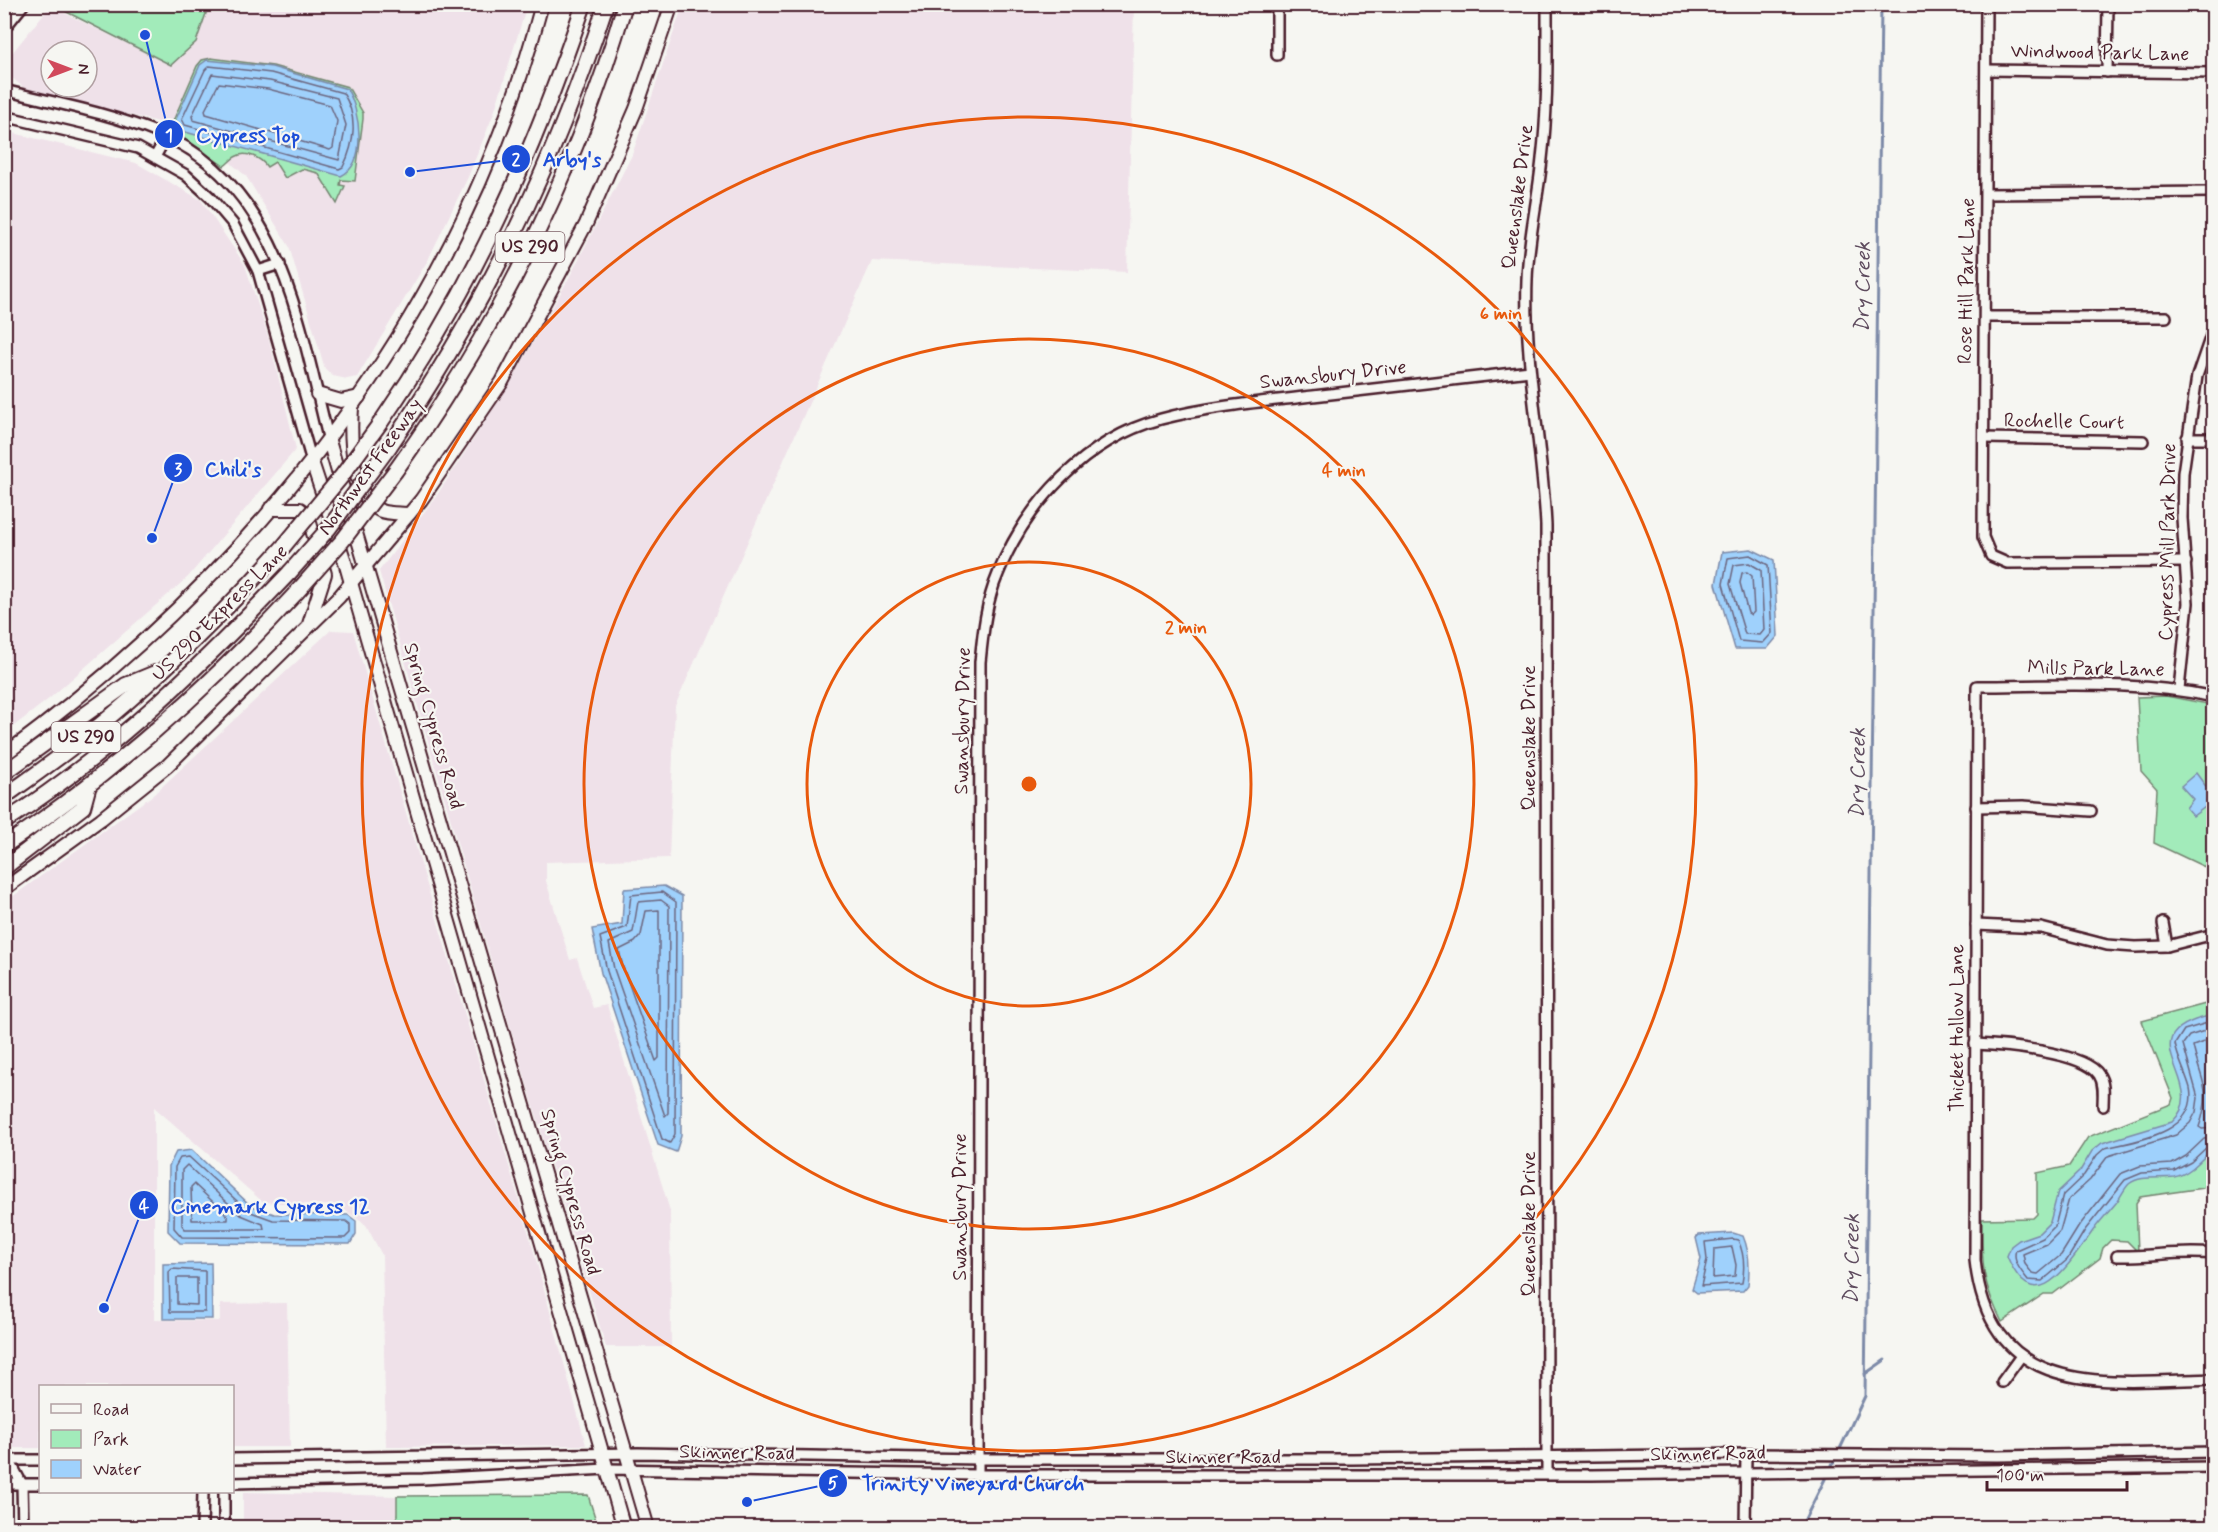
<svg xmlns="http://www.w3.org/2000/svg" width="2218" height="1532" viewBox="0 0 2218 1532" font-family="Mynerve,sans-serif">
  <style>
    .built { fill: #efe1e9; fill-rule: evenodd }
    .green { fill: #a2ebba; stroke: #768572; stroke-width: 1.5 }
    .water { fill: #9fd1fc; stroke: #7d8aa8; stroke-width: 1.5 }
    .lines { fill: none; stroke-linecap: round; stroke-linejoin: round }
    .shore { stroke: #6c667f; stroke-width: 1.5 }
    .stream { stroke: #7d8aa8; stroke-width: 3 }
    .minor-casing { stroke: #4a1f2b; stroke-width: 14 }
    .major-casing { stroke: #4a1f2b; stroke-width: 16 }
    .highway-casing { stroke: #4a1f2b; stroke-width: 18 }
    .minor { stroke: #f6f6f2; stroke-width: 9 }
    .major { stroke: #f6f6f2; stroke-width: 12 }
    .highway { stroke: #f6f6f2; stroke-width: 14 }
    .highway-bridge-casing { stroke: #4a1f2b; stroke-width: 18; stroke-linecap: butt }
    .highway-bridge { stroke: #f6f6f2; stroke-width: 14 }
    .ring { fill: none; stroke: #e8590c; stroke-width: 3 }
    .labels { text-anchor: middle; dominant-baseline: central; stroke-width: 4.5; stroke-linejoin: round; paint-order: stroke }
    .shield { fill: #f6f6f2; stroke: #7e6067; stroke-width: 1.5 }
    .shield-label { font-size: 18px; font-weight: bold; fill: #4a1f2b }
    .street-label { font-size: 20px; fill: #4a1f2b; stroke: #f6f6f2 }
    .water-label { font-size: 21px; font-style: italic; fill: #5f4c5f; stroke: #f6f6f2 }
    .centre { fill: #e8590c; stroke: #f6f6f2; stroke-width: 3 }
    .ring-label { font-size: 18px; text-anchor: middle; font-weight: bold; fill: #e8590c; stroke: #f6f6f2; stroke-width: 4.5; stroke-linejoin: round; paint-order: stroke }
    .leader { fill: none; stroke: #1d4ed8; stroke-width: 2 }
    .callout-dot { fill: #1d4ed8; stroke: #f6f6f2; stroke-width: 2 }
    .mark-label { font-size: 18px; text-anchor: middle; font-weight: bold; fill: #fff }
    .callout-label { font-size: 21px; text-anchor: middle; font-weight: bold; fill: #1d4ed8; stroke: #f6f6f2; stroke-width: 4.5; stroke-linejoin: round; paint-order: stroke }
  </style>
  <rect width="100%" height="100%" fill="#f6f6f2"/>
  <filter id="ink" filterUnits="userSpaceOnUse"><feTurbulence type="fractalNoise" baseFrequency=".0167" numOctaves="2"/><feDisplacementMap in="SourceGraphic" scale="12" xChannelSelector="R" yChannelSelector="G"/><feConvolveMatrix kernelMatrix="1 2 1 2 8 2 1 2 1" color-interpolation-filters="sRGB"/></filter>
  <g filter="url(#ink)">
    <!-- built -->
    <g class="built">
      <path d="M209 5H527L494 113 468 177 428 260 357 377 347 379 333 376 325 369 289 246 246 176 225 158 178 127 24 88 5 72 4 63 50 6 171 65 196 42ZM51 51H87V87H51Z"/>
      <polygon points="683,5 1134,5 1127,272 872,261 675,706 669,858 546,862 546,881 570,960 577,958 593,1008 607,1005 670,1211 671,1347 606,1347 520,1061 379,571 435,498 511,382 571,274 632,155"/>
      <polygon points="5,131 136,163 201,200 245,265 269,339 296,449 188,577 50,698 5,733"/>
      <polygon points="331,630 353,631 531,1241 586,1445 386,1447 382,1255 366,1225 339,1206 263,1202 154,1107 154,1320 220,1321 220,1304 287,1303 290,1447 233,1447 232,1386 40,1386 40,1448 5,1448 5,902 153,795"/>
      <polygon points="243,1492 397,1496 588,1495 598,1527 243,1527"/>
    </g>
    <!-- green -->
    <g class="green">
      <polygon points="51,4 209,4 209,5 196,42 171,65"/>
      <path d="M211 58 273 66 348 87 363 113V119L355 181 341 180 340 185 345 186 337 204 318 173 302 169 285 178 275 162 267 167C261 158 246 150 235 157 231 159 228 164 224 166L174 132 173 121 197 66 202 60Z"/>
      <polygon points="2166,696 2213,705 2214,865 2209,869 2154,843 2157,789 2141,771 2137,697"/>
      <path d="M2213 1002V1173L2203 1188 2140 1197 2136 1203 2138 1252 2127 1241 2111 1240 2103 1248 2100 1258 2053 1294H2044L2002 1322C1981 1281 1982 1263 1982 1219L2033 1218 2037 1214V1173L2069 1166 2088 1137 2171 1104 2173 1098 2142 1021Z"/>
      <polygon points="588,1495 598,1527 397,1527 397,1496"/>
    </g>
    <!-- water -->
    <g class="water">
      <path d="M207 60 272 67 347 89C360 110 368 163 341 176L182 131 178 127 176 119 200 65Z"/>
      <polygon points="1751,549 1774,560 1778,636 1767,649 1735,649 1716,584 1722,552"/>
      <polygon points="2196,773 2213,796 2213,801 2193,816 2186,808 2193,799 2181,786"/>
      <polygon points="664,886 682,896 681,1136 676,1152 658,1145 601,973 592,929 622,924 624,889"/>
      <path d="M2213 1015V1148C2202 1159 2190 1174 2174 1177 2160 1179 2140 1175 2129 1184 2124 1189 2120 1198 2116 1203 2107 1214 2097 1224 2090 1235 2066 1268 2034 1321 2007 1256L2011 1246 2019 1240 2039 1233 2050 1222 2058 1192 2080 1171 2092 1151 2102 1143 2172 1122C2214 1083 2120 1035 2213 1015Z"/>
      <polygon points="192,1150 250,1205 274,1214 348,1215 356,1221 356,1234 350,1244 180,1243 168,1231 169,1166 176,1152"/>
      <path d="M1733 1233 1743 1236C1750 1252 1750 1268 1748 1285L1743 1291 1697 1293 1692 1289 1701 1259 1696 1238 1699 1235Z"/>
      <polygon points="211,1263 212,1319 163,1319 163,1264"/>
    </g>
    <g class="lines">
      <!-- shore -->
      <g class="shore">
        <path d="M209 66 271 73 343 93C358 116 355 143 343 167L339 169 185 125 182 119 205 70Z"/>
        <polygon points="212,74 270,81 337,98 346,125 339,160 193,120 192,116"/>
        <polygon points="219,83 268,89 330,105 337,121 333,148 330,150 206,114 205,110"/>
        <polygon points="1750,555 1768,565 1772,633 1763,643 1739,641 1723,584 1728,558"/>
        <polygon points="1749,563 1761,570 1764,630 1760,635 1745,634 1730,584 1734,565"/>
        <polygon points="1747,572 1752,576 1754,612 1751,615 1748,613 1740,583 1742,573"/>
        <polygon points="662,892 676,902 675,1134 670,1143 662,1139 607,971 600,937 627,927 631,895"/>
        <polygon points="661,900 669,906 668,1113 665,1116 614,969 609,943 633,932 638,902"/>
        <polygon points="659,910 659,1058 656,1061 623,967 619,950 635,942 641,935 646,911"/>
        <path d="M2214 1021 2184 1030 2175 1044C2178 1060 2186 1073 2190 1088 2199 1132 2137 1141 2105 1148L2097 1155 2084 1175 2063 1195 2055 1226 2043 1238 2016 1250C2012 1261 2021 1271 2028 1280L2042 1281 2067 1260 2085 1230 2125 1180 2142 1173 2174 1171 2191 1162 2208 1146 2214 1144"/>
        <polyline points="2214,1028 2189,1036 2183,1044 2198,1098 2196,1112 2190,1123 2176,1135 2108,1156 2090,1180 2069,1199 2060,1231 2047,1244 2023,1254 2025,1264 2032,1273 2038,1274 2061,1255 2079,1226 2120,1174 2140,1166 2172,1164 2186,1156 2204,1139 2214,1137"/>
        <path d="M2214 1038 2193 1046C2201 1084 2213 1087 2199 1127L2202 1129 2214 1128"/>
        <polygon points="189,1157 248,1211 273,1220 346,1221 350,1224 350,1233 345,1238 182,1237 174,1228 175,1167 180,1158"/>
        <polygon points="187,1165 241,1215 263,1224 264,1229 185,1229 182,1225 182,1170"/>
        <polygon points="194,1184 228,1216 228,1220 192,1220 191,1187"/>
        <path d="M1733 1239 1738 1240C1744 1253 1745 1268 1742 1283L1701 1286 1707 1260 1705 1242Z"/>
        <polygon points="1732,1247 1736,1265 1735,1276 1713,1278 1714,1249"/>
        <polygon points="172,1269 205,1271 205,1312 170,1312 169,1272"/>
        <polygon points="177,1278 197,1278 197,1305 177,1304"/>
      </g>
      <!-- stream -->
      <g class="stream">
        <polyline points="1865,1374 1885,1360"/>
        <polyline points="1839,1451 1865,1396 1881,4"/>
        <polyline points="1804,1528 1804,1521 1836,1457"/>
      </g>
      <defs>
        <g id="minor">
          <polyline points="1986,4 1983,537 1991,556 2007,563 2186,562"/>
          <polyline points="4,29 24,4"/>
          <polyline points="1277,55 1277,4"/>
          <polyline points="1987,70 2214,73"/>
          <polyline points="2107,72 2108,4"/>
          <path d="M4 90C55 103 109 113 158 133 281 183 300 327 329 441"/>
          <polyline points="4,116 138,148 186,175 210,197 233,224 258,271 312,462"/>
          <polyline points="155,157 166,137"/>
          <polyline points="1986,194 2214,192"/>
          <polyline points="258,271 280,264"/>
          <polyline points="1985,317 2166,317"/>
          <polyline points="1984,438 2143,441"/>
          <polyline points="2187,438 2214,438"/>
          <polyline points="2179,689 2188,603 2182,518 2183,473 2197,376 2214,327"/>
          <path d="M2214 697C2137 680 2055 686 1977 686L1975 1260C1990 1401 2107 1382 2214 1379"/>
          <polyline points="1976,807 2023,806 2091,811"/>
          <polyline points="2163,923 2167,946"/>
          <polyline points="1976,925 2041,928 2107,945 2135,947 2167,946 2214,934"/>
          <path d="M1975 1044C2002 1045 2085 1052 2099 1075 2105 1084 2103 1096 2103 1106"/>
          <path d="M2117 1256C2149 1257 2181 1250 2214 1254"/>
          <polyline points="2002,1382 2021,1356"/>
          <polyline points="232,1459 638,1453 978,1459 1352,1459 1746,1454 1998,1456 2214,1452"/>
          <polyline points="4,1460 40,1460"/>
          <polyline points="9,1460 22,1484 23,1528"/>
          <polyline points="4,1473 9,1460"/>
          <path d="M1547 1473 1546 525C1542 443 1524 362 1527 280 1528 240 1538 199 1542 159 1548 108 1547 56 1547 4"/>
          <path d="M978 1475 980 662C983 632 986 602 998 574 1026 504 1086 439 1161 419 1211 406 1262 402 1313 396 1386 387 1458 379 1530 371"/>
          <polyline points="232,1483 423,1479 607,1469 978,1475 1592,1475 2214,1467"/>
          <polyline points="4,1484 40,1484"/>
          <polyline points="202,1528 203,1492"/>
          <polyline points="224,1528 224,1492"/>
          <polyline points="1745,1528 1746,1454"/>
        </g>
        <g id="major">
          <polyline points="317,394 341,401 359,397"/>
          <path d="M352 408C350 435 351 498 381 511 389 514 401 513 409 514"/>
          <polyline points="329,441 648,1528"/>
          <polyline points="312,462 345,562 624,1528"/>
          <polyline points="270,509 300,509 308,516 325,574 309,624"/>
          <path d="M4 755C260 566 460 315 542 4"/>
          <polyline points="4,889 101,819 167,766 339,597 421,500 502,382 586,224 636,109 672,4"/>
        </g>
        <g id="highway">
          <path d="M381 422C472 290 533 155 584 4"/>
          <path d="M389 447C485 307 554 165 606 4"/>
          <path d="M396 470C497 329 576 171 625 4"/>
          <polyline points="4,773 126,685 155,673"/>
          <path d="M4 797C33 776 62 756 89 734 159 678 223 614 283 547"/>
          <path d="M4 822C112 753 203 664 290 572"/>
          <path d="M4 846C112 774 209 688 296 593"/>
          <polyline points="4,868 83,807 89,785"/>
        </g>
      </defs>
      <!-- minor casing -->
      <use href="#minor" class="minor-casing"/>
      <!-- major casing -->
      <use href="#major" class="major-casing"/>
      <!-- highway casing -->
      <use href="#highway" class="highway-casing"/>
      <!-- minor -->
      <use href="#minor" class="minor"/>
      <!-- major -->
      <use href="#major" class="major"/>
      <!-- highway -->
      <use href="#highway" class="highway"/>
      <defs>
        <g id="highway-bridge">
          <polyline points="283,547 341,477 381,422"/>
          <polyline points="290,572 329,528 389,447"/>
          <polyline points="296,593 343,540 396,470"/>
        </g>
      </defs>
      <!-- highway-bridge casing -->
      <use href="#highway-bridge" class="highway-bridge-casing"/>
      <!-- highway-bridge -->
      <use href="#highway-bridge" class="highway-bridge"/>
    </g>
  </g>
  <!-- distance rings -->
  <g class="ring">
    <circle cx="1029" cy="784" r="222"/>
    <circle cx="1029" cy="784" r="445"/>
    <circle cx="1029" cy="784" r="667"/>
  </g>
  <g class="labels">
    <!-- shield labels -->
    <g class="shield">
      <rect x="495.5" y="232" width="69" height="30" rx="4.5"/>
      <rect x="51.5" y="722" width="69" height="30" rx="4.5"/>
    </g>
    <g class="shield-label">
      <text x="530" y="247">US 290</text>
      <text x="86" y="737">US 290</text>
    </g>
    <!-- street labels -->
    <g class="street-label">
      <text transform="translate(2100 53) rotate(1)">Windwood Park Lane</text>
      <text transform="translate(1518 197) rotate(-83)">Queenslake Drive</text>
      <text transform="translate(1967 281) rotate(-89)">Rose Hill Park Lane</text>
      <text transform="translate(1333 375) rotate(-6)">Swansbury Drive</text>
      <text transform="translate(2064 422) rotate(1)">Rochelle Court</text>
      <text transform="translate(371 467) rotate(-54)">Northwest Freeway</text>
      <text transform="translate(2168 542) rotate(-89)">Cypress Mill Park Drive</text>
      <text transform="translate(220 613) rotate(-45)">US 290 Express Lane</text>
      <text transform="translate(2096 669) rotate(1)">Mills Park Lane</text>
      <text transform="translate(963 721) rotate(-89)">Swansbury Drive</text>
      <text transform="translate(433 726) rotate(74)">Spring Cypress Road</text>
      <text transform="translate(1529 738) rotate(-90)">Queenslake Drive</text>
      <text transform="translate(1957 1028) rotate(-90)">Thicket Hollow Lane</text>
      <text transform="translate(570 1192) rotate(74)">Spring Cypress Road</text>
      <text transform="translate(960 1207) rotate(-90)">Swansbury Drive</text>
      <text transform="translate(1529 1224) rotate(-90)">Queenslake Drive</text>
      <text transform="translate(737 1453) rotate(1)">Skinner Road</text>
      <text transform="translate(1708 1454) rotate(-1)">Skinner Road</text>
      <text x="1223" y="1457">Skinner Road</text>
    </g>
    <!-- water labels -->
    <g class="water-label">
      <text transform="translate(1863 287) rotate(-89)">Dry Creek</text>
      <text transform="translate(1858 773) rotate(-89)">Dry Creek</text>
      <text transform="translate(1852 1259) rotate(-89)">Dry Creek</text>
    </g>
  </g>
  <circle cx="1029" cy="784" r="9" class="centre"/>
  <g class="ring-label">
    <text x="1501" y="319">6 min</text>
    <text x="1344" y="476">4 min</text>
    <text x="1186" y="633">2 min</text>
  </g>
  <!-- callouts -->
  <path class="leader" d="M145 35L169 134M410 172L516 159M152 538L178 468M104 1308L144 1205M747 1502L833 1483"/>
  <g class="callout-dot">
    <circle cx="145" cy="35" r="6"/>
    <circle cx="410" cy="172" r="6"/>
    <circle cx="152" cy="538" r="6"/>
    <circle cx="104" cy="1308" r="6"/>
    <circle cx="747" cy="1502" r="6"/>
    <circle cx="169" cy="134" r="15"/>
    <circle cx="516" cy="159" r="15"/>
    <circle cx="178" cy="468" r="15"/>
    <circle cx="144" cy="1205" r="15"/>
    <circle cx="833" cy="1483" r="15"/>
  </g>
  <g class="mark-label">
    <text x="169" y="141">1</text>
    <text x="516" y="165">2</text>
    <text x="178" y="475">3</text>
    <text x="144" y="1212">4</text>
    <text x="833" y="1489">5</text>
  </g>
  <g class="callout-label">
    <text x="248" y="142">Cypress Top</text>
    <text x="572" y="166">Arby's</text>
    <text x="233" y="476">Chili's</text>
    <text x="270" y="1213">Cinemark Cypress 12</text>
    <text x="973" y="1490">Trinity Vineyard Church</text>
  </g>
  <!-- margin -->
  <rect width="2218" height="1532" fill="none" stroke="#f6f6f2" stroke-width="24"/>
  <rect x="12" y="12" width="2194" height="1508" fill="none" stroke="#4a1f2b" stroke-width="2" filter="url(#ink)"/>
  <!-- legend -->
  <rect x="39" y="1385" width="195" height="108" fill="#f6f6f2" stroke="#b1a0a2" stroke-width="1.5"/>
  <rect x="51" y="1404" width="30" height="9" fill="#f6f6f2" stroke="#b1a0a2" stroke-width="1.5"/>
  <text x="93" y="1415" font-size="18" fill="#4a1f2b">Road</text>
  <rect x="51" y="1430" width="30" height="18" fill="#a2ebba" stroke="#b1a0a2" stroke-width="1.5"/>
  <text x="93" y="1445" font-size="18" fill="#4a1f2b">Park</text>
  <rect x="51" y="1460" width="30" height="18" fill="#9fd1fc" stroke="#b1a0a2" stroke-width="1.5"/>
  <text x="93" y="1475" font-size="18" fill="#4a1f2b">Water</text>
  <!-- north arrow -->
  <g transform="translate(69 69) rotate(90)"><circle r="28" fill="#f6f6f2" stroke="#b1a0a2" stroke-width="1.5"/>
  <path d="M0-4.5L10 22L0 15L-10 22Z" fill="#d1495b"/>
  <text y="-9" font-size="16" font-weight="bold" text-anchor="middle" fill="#4a1f2b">N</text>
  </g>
  <!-- scale -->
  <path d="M1987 1481v9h140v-9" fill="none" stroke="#4a1f2b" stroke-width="3"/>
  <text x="1996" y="1481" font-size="18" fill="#4a1f2b" stroke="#f6f6f2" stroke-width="4.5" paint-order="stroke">100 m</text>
</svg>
